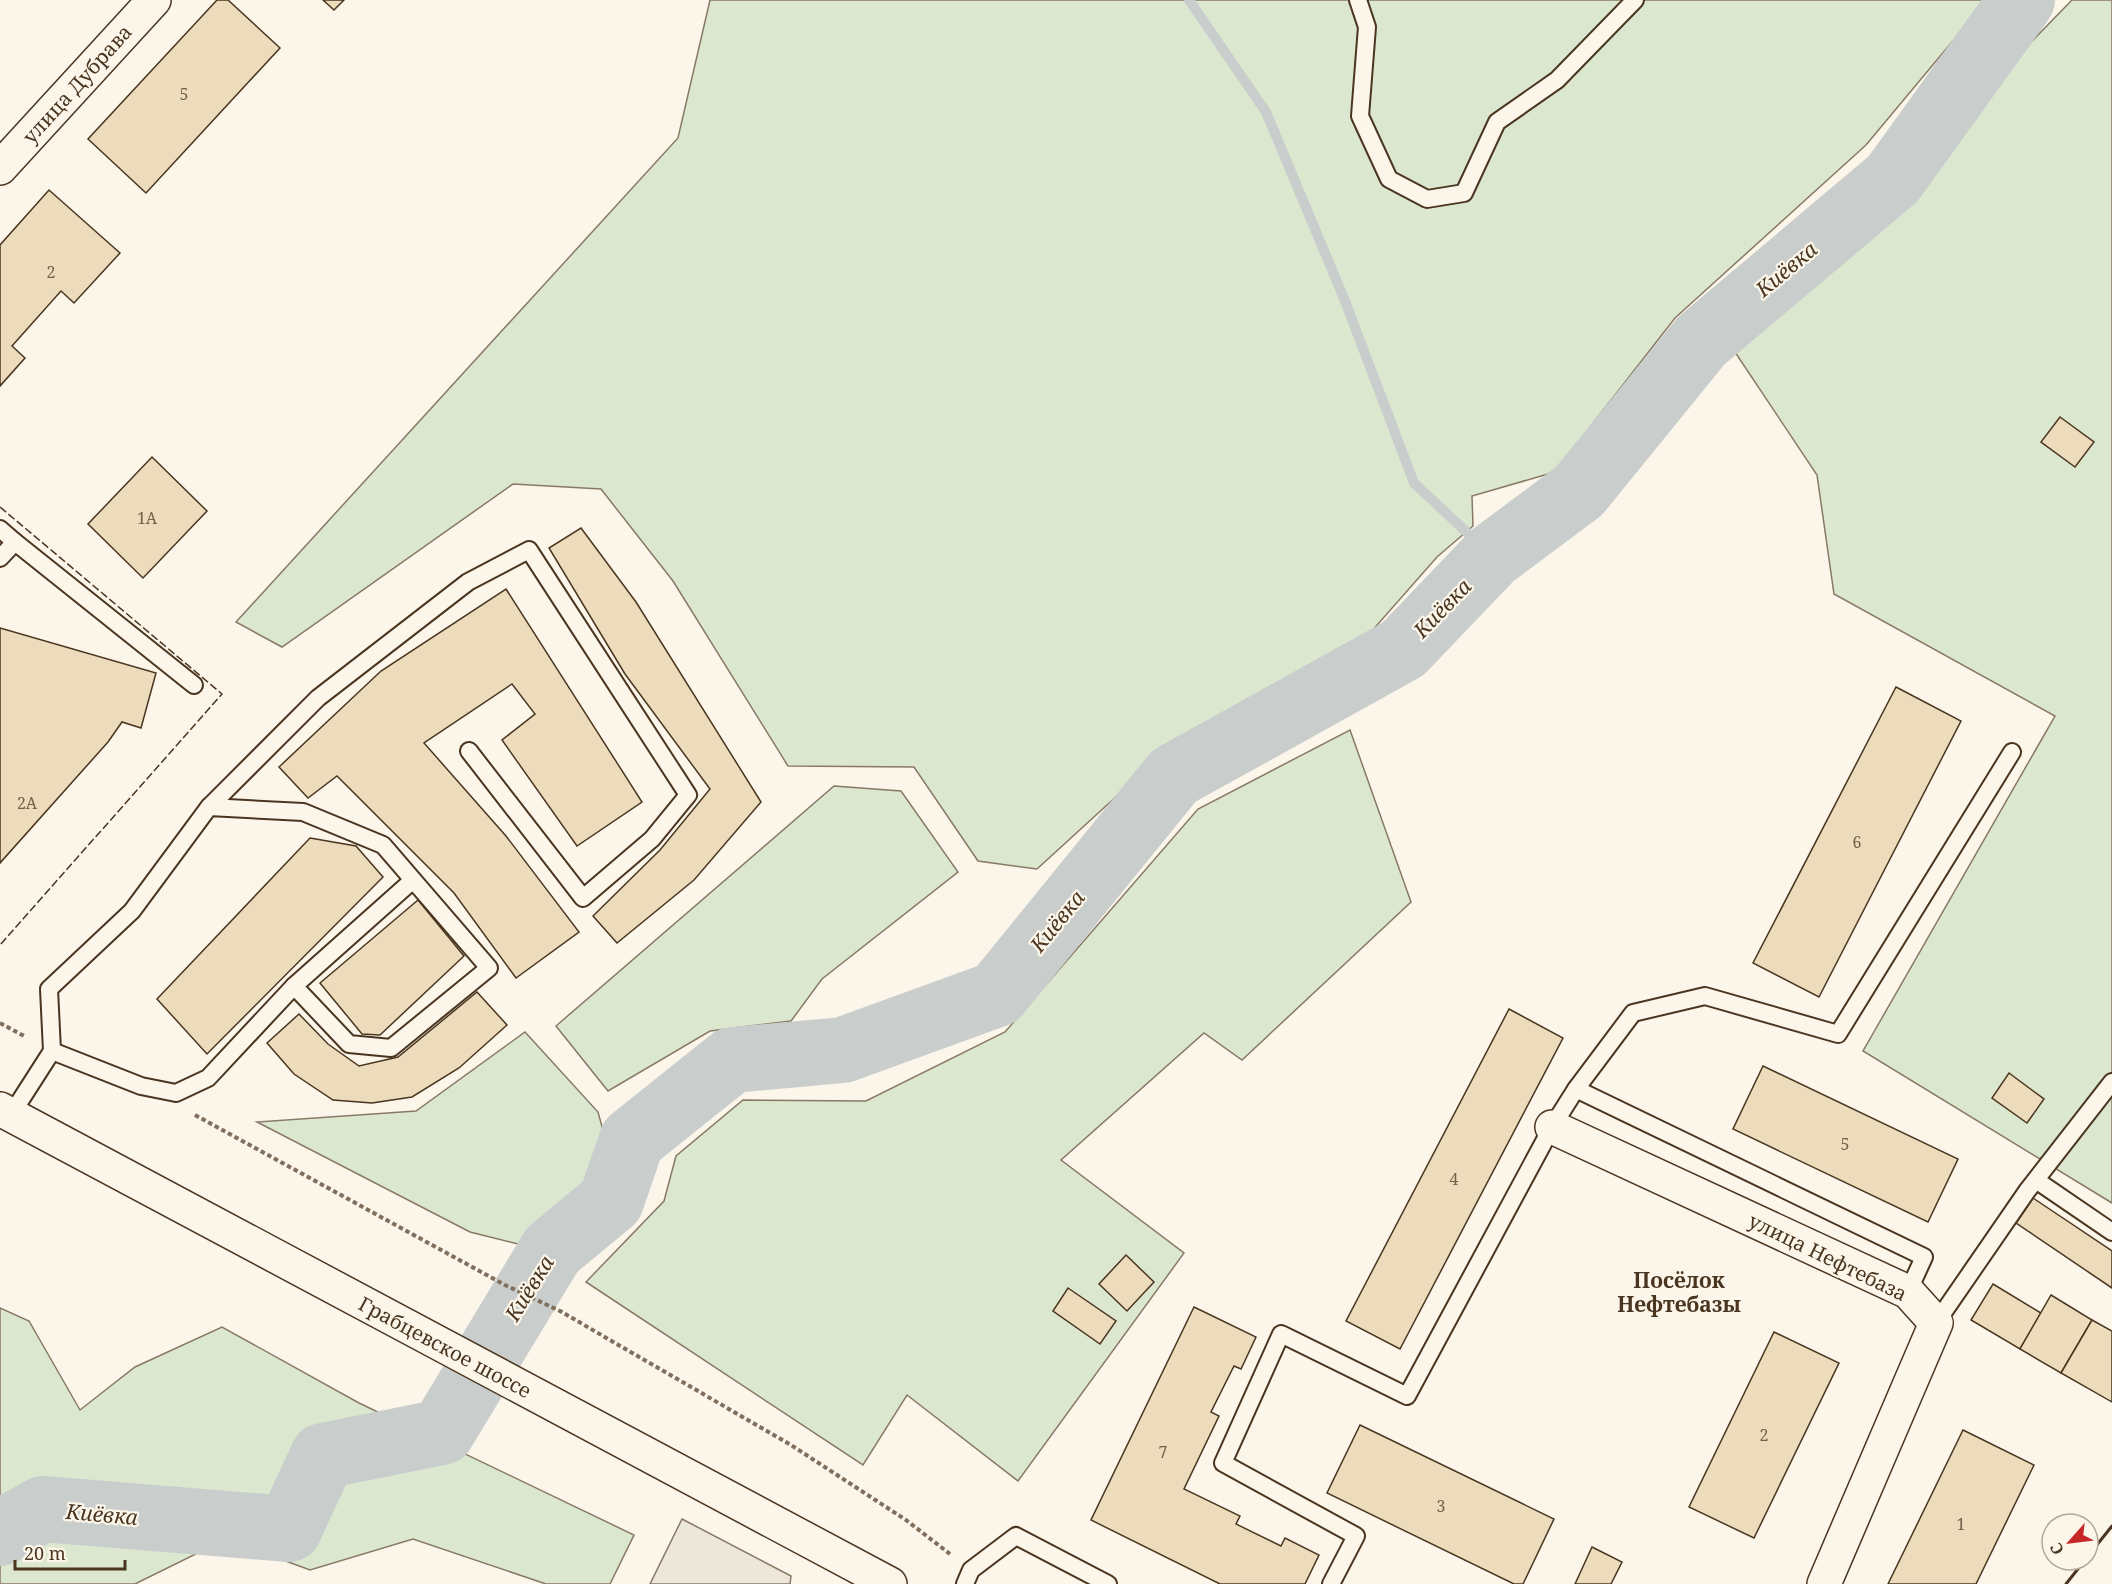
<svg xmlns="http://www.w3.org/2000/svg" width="2112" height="1584" viewBox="0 0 2112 1584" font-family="'Noto Serif',serif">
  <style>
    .green { fill: #dce7d0; stroke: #887966; stroke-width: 1.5 }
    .parking { fill: #ede7d9; stroke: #887966; stroke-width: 1.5 }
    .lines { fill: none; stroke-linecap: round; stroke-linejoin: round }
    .stream { stroke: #c9cecd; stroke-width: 10 }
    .river { stroke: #c9cecd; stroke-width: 66 }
    .building { fill: #ecdcbc; stroke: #4a3520; stroke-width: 1.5 }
    .lane-casing { stroke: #4a3520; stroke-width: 20 }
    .street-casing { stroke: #4a3520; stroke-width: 36 }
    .primary-casing { stroke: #4a3520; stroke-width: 36 }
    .path { stroke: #7f6f5c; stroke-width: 4; stroke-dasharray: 4.5 3; stroke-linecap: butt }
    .lane { stroke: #fbf6e9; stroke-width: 16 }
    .street { stroke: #fbf6e9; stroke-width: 33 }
    .primary { stroke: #fbf6e9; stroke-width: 33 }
    .fence { stroke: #4a3520; stroke-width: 1.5; stroke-dasharray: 8 3; stroke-linecap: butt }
    .wall { stroke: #4a3520; stroke-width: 3 }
    .labels { text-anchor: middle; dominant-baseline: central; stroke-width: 4.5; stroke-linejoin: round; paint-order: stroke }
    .number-label { font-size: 16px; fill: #725f47 }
    .street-label { font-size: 20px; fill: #4a3520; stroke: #fbf6e9 }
    .water-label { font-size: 21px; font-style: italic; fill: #4a3520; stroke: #fbf6e9 }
    .neighbourhood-label { font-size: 21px; font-weight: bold; fill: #4a3520; stroke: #fbf6e9 }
  </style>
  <rect width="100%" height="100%" fill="#fbf6e9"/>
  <!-- green -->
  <g class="green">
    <polygon points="710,0 1987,0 1866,145 1675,318 1555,472 1472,496 1473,526 1437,557 1371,632 1177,741 1037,869 978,861 914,767 788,766 673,581 601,489 513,484 282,647 236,622 678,138"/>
    <polygon points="2072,0 2112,0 2112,1203 1863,1051 2055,716 1834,594 1817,475 1731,346 1797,283"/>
    <polygon points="1350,730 1411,902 1242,1060 1204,1033 1061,1160 1184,1253 1018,1481 907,1395 863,1465 586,1282 664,1201 676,1156 743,1100 866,1101 1005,1032 1198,809"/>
    <polygon points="834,786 901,791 958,872 822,979 791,1021 710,1031 608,1091 556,1026"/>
    <polygon points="525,1032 598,1112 606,1141 594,1194 518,1244 470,1232 257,1122 416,1111"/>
    <polygon points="0,1308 29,1321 80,1410 135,1367 222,1327 359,1403 634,1535 610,1584 546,1584 413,1539 310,1570 226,1539 135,1584 0,1584"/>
  </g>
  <!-- parking -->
  <polygon class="parking" points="682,1519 791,1576 790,1584 650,1584"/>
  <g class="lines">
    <!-- stream -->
    <polyline class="stream" points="1189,0 1266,112 1345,301 1414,483 1492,556"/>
    <!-- river -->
    <polyline class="river" points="0,1533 43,1509 289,1529 323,1456 442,1432 552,1250 611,1201 632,1140 732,1060 843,1050 997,994 1174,776 1403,649 1492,556 1579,491 1701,341 1893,179 2022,0"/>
  </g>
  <!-- building -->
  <g class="building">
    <polygon points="217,0 228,0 280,48 146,193 88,139"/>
    <polygon points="323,0 344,0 334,10"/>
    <polygon points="49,190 120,253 74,303 61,291 12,346 25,358 0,386 0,245"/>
    <polygon points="2060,417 2094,442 2075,467 2041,442"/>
    <polygon points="152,457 207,511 143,578 88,524"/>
    <polygon points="581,528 636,602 761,802 694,880 617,943 593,916 660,850 710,789 625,674 549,548"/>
    <polygon points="506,589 642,802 577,846 502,740 535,714 512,684 424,743 506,836 579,932 516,978 454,893 337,776 308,798 279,767 381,671"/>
    <polygon points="0,628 156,673 141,728 122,722 108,742 0,863"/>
    <polygon points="1896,687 1961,721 1819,997 1753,963"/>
    <polygon points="310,838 356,846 383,877 207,1054 157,999"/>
    <polygon points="418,900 464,956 380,1035 362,1034 320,983"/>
    <polygon points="477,992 507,1025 459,1068 412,1097 372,1103 333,1100 294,1074 267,1043 299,1014 328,1044 359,1066 398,1057"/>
    <polygon points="1509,1009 1563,1038 1400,1349 1346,1321"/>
    <polygon points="1763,1066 1958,1159 1928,1222 1733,1129"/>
    <polygon points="2009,1073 2044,1099 2027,1123 1992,1098"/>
    <polygon points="2033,1198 2112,1251 2112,1288 2016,1223"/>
    <polygon points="1126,1255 1154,1282 1127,1311 1099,1284"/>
    <polygon points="1993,1284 2041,1313 2020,1349 1971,1320"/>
    <polygon points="1068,1288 1116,1321 1100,1344 1053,1311"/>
    <polygon points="2051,1295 2092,1320 2061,1373 2020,1349"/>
    <polygon points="1194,1307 1256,1337 1241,1369 1234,1366 1211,1412 1219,1416 1184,1489 1240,1516 1236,1524 1281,1546 1285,1538 1319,1555 1305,1584 1220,1584 1091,1520"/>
    <polygon points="2092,1320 2112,1331 2112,1402 2061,1373"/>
    <polygon points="1774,1332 1839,1363 1754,1538 1689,1507"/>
    <polygon points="1360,1425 1554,1519 1523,1584 1514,1584 1327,1493"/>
    <polygon points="1963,1430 2034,1465 1976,1584 1888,1584"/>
    <polygon points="1592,1547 1622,1562 1611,1584 1575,1584"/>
  </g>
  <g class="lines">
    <defs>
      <g id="lane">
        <polyline points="1358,0 1367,27 1360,116 1389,179 1427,199 1464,193 1497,122 1557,80 1635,0"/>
        <polyline points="0,529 15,542 0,558"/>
        <polyline points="15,542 194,685"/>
        <polyline points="209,807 318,698 468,582 529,550 688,795 652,839 583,898 469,751"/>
        <polyline points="52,1051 141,1086 176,1093 208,1078 294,986"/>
        <polyline points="1576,1089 1633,1013 1705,996 1838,1034 2012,752"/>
        <polyline points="11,1115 52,1051 49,989 132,911 209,807 303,812 383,845 489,968 391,1048 349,1044 294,986 413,880"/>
        <polyline points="2036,1180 2112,1232"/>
        <polyline points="1936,1323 2027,1191 2112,1082"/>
        <polyline points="965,1584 971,1570 1016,1536 1108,1584"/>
        <polyline points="1331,1584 1356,1536 1223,1463 1281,1334 1407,1396 1552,1127 1576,1089 1924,1257 1908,1292"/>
      </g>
      <g id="street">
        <polyline points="0,168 154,0"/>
        <polyline points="1552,1127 1908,1292 1936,1323 1824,1584"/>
      </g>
      <polyline id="primary" points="0,1109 890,1584"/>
    </defs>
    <!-- lane casing -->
    <use href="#lane" class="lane-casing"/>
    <!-- street casing -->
    <use href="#street" class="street-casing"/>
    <!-- primary casing -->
    <use href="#primary" class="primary-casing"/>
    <!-- path -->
    <g class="path">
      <polyline points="0,1023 24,1036"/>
      <polyline points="195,1115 505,1285 560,1311 791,1445 906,1520 950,1554"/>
    </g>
    <!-- lane -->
    <use href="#lane" class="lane"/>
    <!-- street -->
    <use href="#street" class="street"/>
    <!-- primary -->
    <use href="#primary" class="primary"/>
    <!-- fence -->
    <polyline class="fence" points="0,507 222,694 0,945"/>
    <!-- wall -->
    <g class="wall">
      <polyline points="2088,1556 2112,1526"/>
      <polyline points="2066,1584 2085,1560"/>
    </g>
  </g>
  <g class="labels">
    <!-- number labels -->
    <g class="number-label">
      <text x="184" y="94">5</text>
      <text x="51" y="272">2</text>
      <text x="147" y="518">1А</text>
      <text x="27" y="803">2А</text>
      <text x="1857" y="842">6</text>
      <text x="1845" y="1144">5</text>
      <text x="1454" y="1179">4</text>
      <text x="1764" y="1435">2</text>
      <text x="1163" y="1452">7</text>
      <text x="1441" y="1506">3</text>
      <text x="1961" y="1524">1</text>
    </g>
    <!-- street labels -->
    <g class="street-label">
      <text transform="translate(77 84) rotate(-48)">улица Дубрава</text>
      <text transform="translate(1828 1257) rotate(26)">улица Нефтебаза</text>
      <text transform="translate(445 1347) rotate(28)">Грабцевское шоссе</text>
    </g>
    <!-- water labels -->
    <g class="water-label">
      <text transform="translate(1786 269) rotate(-40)">Киёвка</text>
      <text transform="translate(1442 608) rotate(-46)">Киёвка</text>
      <text transform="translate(1057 921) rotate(-51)">Киёвка</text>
      <text transform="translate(529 1288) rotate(-58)">Киёвка</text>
      <text transform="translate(102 1514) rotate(5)">Киёвка</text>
    </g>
    <!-- neighbourhood labels -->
    <g class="neighbourhood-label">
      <text x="1679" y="1280">Посёлок<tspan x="1679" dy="24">Нефтебазы</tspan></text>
    </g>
  </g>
  <!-- north arrow -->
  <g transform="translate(2070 1542) rotate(242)"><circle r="28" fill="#fbf6e9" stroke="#b4a999" stroke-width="1.5"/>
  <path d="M0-4.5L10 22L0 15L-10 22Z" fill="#c62828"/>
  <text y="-9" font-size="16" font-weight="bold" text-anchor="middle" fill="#4a3520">С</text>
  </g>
  <!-- scale -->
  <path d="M15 1560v9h110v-9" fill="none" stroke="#4a3520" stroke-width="3"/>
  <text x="24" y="1560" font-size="18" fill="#4a3520" stroke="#fbf6e9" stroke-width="4.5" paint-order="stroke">20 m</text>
</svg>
